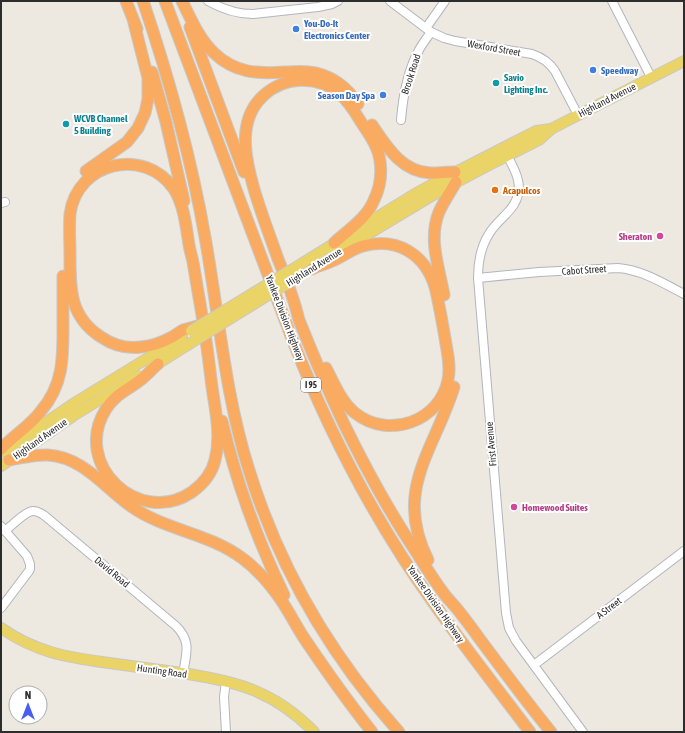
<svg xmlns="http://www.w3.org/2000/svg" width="685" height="733" viewBox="0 0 685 733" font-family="'Asap Condensed',sans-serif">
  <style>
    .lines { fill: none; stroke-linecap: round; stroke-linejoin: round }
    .minor-casing { stroke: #b3b5bf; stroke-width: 10 }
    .major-casing { stroke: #c8c8c8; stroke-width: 12 }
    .highway-casing { stroke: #c8c8c8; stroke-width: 13 }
    .minor { stroke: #fff; stroke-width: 8 }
    .major { stroke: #ebd467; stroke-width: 10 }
    .highway { stroke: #f8ab61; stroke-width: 11 }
    .major-bridge-casing { stroke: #c8c8c8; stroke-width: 12; stroke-linecap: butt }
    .major-bridge { stroke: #ebd467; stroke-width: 10 }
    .shop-dot { fill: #3f7fe0; stroke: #fff; stroke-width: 1.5 }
    .culture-dot { fill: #0f9aa8; stroke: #fff; stroke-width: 1.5 }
    .food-dot { fill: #e8710a; stroke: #fff; stroke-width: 1.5 }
    .hotel-dot { fill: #d1479c; stroke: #fff; stroke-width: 1.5 }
    .labels { text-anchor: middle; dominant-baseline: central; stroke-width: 4; stroke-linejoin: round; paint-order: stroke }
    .shield { fill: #fff; stroke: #6c6c6c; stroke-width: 1 }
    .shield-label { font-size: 9px; font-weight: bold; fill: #2d2d2d }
    .shop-label { font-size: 10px; font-weight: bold; fill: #366cbe; stroke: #fff; text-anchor: start }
    .street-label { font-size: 10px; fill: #2d2d2d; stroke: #fff }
    .culture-label { font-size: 10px; font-weight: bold; fill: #0d838f; stroke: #fff; text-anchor: start }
    .food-label { font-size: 10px; font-weight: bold; fill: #c56008; stroke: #fff; text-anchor: start }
    .hotel-label { font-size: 10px; font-weight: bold; fill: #b23c85; stroke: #fff; text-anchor: end }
  </style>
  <rect width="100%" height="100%" fill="#eee9e0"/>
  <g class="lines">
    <defs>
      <g id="minor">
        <path d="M208 1C222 9 238 14 253 14L318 7 332 4 338 1"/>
        <path d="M390 1 431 32 444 38 455 41 532 54C541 57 549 62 555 71L578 115"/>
        <polyline points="612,1 651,77"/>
        <polyline points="426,28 445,1"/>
        <path d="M401 120C403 95 407 72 419 50 422 44 427 38 431 32"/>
        <path d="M505 152C517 172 527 191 509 211 502 219 494 225 489 234 480 248 478 262 478 278L506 613 509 628 516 641 583 732"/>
        <polyline points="1,203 5,202"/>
        <path d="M478 278 539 272 618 268C642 270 663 283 684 294"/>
        <polyline points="1,526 27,556 30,564 30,569 29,571 1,608"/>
        <path d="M5 531C11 526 26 511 33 511 38 511 41 513 45 516L176 626C192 642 186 654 183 674"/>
        <polyline points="534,665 684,551"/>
        <polyline points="226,681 224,697 226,732"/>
      </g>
      <g id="major">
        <polyline points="335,254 438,192 491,164 539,140 551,129 684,61"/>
        <polyline points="296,267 413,195 444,178 536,131 551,129"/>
        <polyline points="151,368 194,341"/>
        <polyline points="4,451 76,402 182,337"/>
        <polyline points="1,466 73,416 138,376"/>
        <path d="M1 628C37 653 67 657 109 663 131 666 153 669 175 672 231 680 273 689 314 732"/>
      </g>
      <g id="highway">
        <polyline points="126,1 137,29"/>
        <path d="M143 1C169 78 191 157 205 237 219 315 225 395 249 470 279 567 331 656 399 732"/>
        <path d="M165 1 291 336C321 413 358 488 403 558 442 618 487 675 530 732"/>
        <path d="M182 1C191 19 199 39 214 53 235 73 257 74 285 72 293 72 301 71 309 72 330 74 347 87 358 104"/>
        <polyline points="190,27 244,172"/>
        <polyline points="152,72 166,122 184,201"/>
        <path d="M372 125C387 147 401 171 430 173 439 173 447 172 455 172"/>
        <polyline points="86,171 127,142 138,128 145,113 148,99 148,78 134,23"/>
        <path d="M334 243C348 230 367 218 374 200 380 188 382 175 380 161 378 146 369 134 361 122 355 112 349 102 340 94 318 75 284 76 263 96 237 120 245 158 254 189 261 213 270 236 278 259 283 271 288 283 292 296 295 304 297 312 299 320 313 355 328 390 344 424 364 465 385 504 409 541 421 559 432 578 445 595 449 600 454 605 458 610 465 619 472 628 479 638 502 669 526 701 551 732"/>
        <path d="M312 269C318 266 326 264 332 261 343 257 351 249 363 246 397 237 425 254 435 287 439 303 442 321 445 338 447 351 451 366 448 380 440 421 389 440 355 413 341 402 334 383 326 368"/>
        <path d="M444 295C439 267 428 239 439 212 444 201 451 191 456 182"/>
        <path d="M158 364C153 368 148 374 143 378 130 389 115 394 106 409 71 464 139 528 192 492 203 484 212 473 215 460 222 433 214 406 211 379 210 371 209 363 208 355 204 324 198 293 193 262 192 257 190 251 189 245 186 226 184 205 174 189 144 146 77 162 70 214 69 228 70 242 70 256 70 290 70 317 101 337 113 345 127 349 141 347 151 346 161 343 170 338 175 336 179 332 183 330 189 328 195 327 201 325"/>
        <path d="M222 421C236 482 257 539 284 595"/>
        <path d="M1 449C14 435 30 426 41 411 64 384 63 357 63 324 63 308 63 292 63 276"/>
        <path d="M9 460C22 458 35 454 48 455 83 457 105 488 132 507 165 530 208 533 242 558 257 569 270 584 281 600 290 613 297 628 306 641 327 672 349 703 372 732"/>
        <path d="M428 560C393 490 434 451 454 387"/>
      </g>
    </defs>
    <!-- minor casing -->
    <use href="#minor" class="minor-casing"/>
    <!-- major casing -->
    <use href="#major" class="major-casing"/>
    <!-- highway casing -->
    <use href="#highway" class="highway-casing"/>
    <!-- minor -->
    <use href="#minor" class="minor"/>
    <!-- major -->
    <use href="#major" class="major"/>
    <!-- highway -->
    <use href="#highway" class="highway"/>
    <defs>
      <g id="major-bridge">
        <polyline points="191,331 296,267"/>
        <polyline points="194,341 299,276"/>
      </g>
    </defs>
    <!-- major-bridge casing -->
    <use href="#major-bridge" class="major-bridge-casing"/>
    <!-- major-bridge -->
    <use href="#major-bridge" class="major-bridge"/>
  </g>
  <!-- markers -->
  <g class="shop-dot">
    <circle cx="296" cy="29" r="4"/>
    <circle cx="593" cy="70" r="4"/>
    <circle cx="383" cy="95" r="4"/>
  </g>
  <g class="culture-dot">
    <circle cx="496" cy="83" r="4"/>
    <circle cx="66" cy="124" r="4"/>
  </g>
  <circle class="food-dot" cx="495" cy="190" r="4"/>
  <g class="hotel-dot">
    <circle cx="660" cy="236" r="4"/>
    <circle cx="514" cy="507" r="4"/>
  </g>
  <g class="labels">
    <!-- shield labels -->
    <rect class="shield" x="301" y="378" width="20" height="14" rx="3"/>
    <g class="shield-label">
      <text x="311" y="385">I 95</text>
    </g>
    <!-- shop labels -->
    <g class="shop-label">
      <text x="304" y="23">You-Do-It<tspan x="304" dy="12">Electronics Center</tspan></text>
      <text x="601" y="70">Speedway</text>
      <text x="375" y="95" text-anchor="end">Season Day Spa</text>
    </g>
    <!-- street labels -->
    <g class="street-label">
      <text transform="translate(494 48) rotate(10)">Wexford Street</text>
      <text transform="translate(411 74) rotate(-72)">Brook Road</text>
      <text transform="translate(607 100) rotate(-27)">Highland Avenue</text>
      <text transform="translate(314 267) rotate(-32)">Highland Avenue</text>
      <text transform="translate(584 270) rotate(-4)">Cabot Street</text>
      <text transform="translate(285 318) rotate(69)">Yankee Division Highway</text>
      <text transform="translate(40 439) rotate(-35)">Highland Avenue</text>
      <text transform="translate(491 444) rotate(-95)">First Avenue</text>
      <text transform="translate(112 572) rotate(40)">David Road</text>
      <text transform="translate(436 604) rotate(55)">Yankee Division Highway</text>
      <text transform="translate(609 608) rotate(-37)">A Street</text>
      <text transform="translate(162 671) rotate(8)">Hunting Road</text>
    </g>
    <!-- culture labels -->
    <g class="culture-label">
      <text x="504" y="77">Savio<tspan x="504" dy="12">Lighting Inc.</tspan></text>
      <text x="74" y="118">WCVB Channel<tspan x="74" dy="12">5 Building</tspan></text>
    </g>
    <!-- food labels -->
    <g class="food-label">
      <text x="503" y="190">Acapulcos</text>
    </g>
    <!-- hotel labels -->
    <g class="hotel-label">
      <text x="652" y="236">Sheraton</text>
      <text x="522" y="507" text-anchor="start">Homewood Suites</text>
    </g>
  </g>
  <!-- border -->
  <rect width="685" height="733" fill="none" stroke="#2d2d2d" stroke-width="4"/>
  <!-- north arrow -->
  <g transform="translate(28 705)"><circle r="19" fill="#ffffff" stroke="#ababab"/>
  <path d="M0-3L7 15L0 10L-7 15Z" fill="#485ef3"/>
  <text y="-6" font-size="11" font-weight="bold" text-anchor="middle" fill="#2d2d2d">N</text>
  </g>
</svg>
